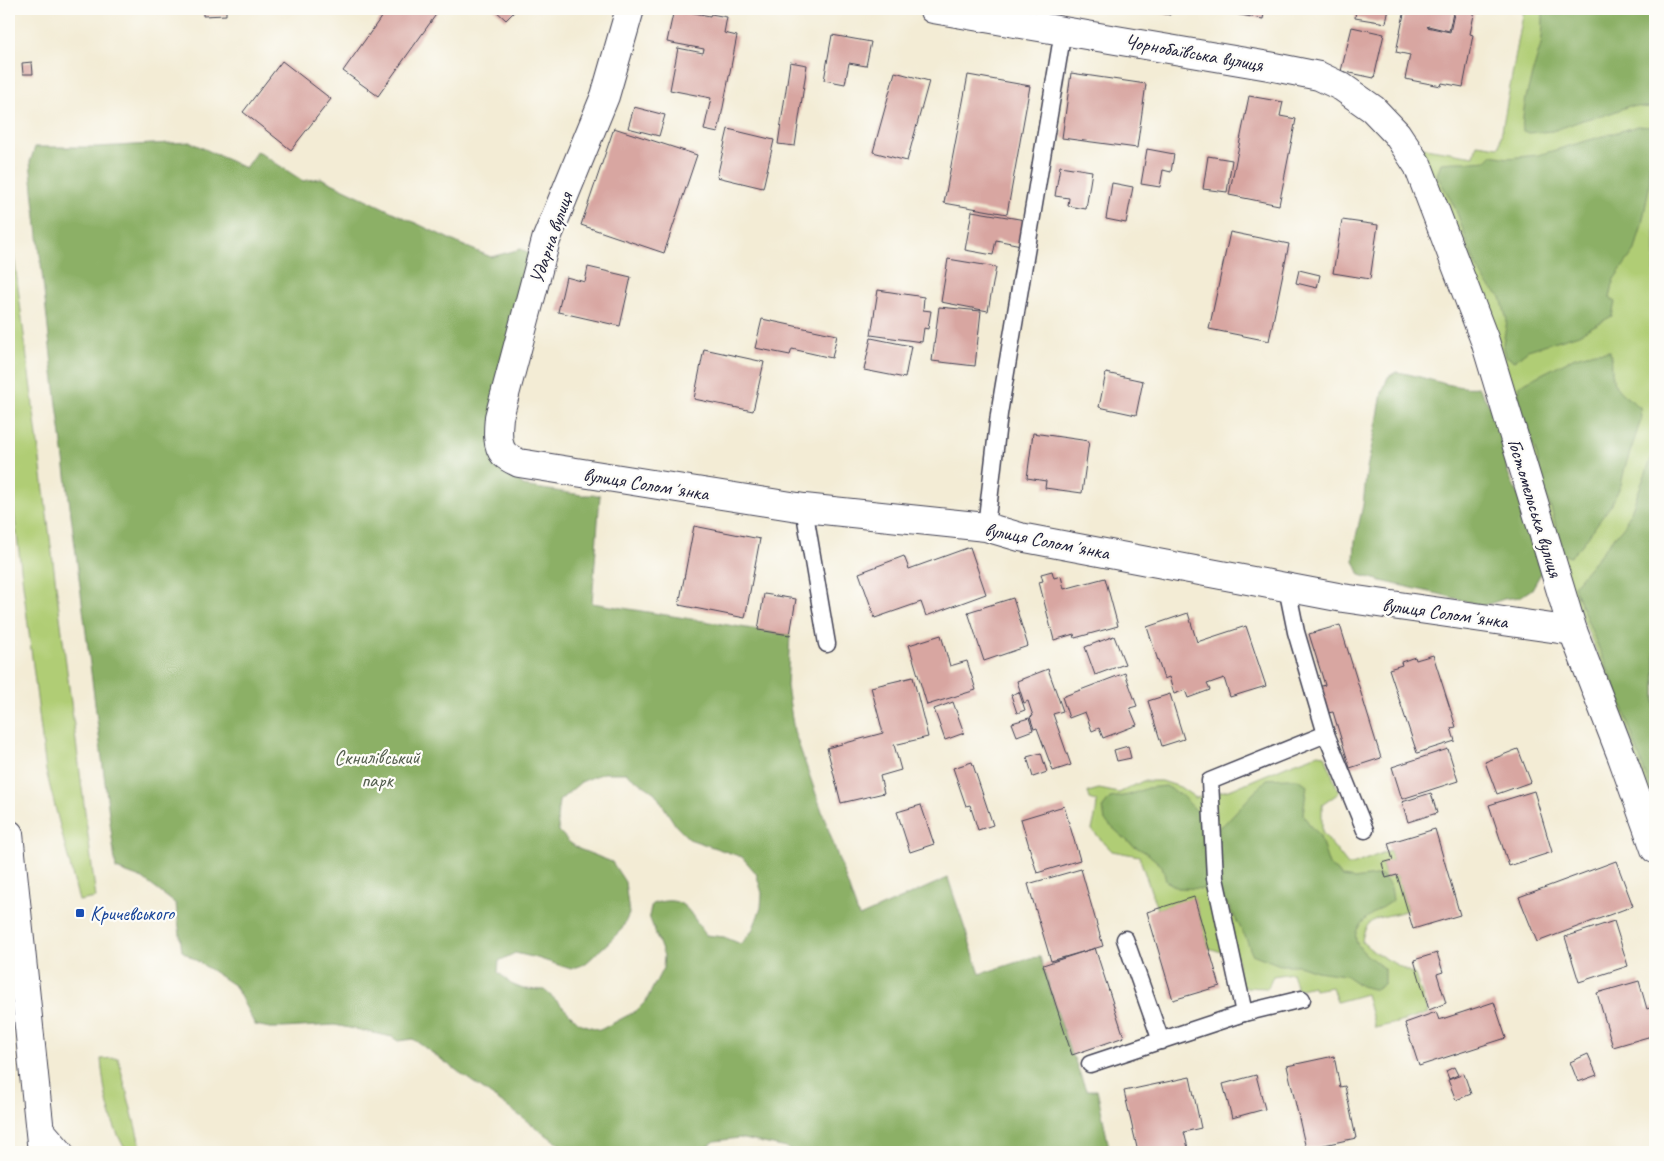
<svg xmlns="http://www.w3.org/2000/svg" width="1664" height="1161" viewBox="0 0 1664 1161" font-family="Caveat,sans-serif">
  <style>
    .green { fill: #b0cd74; stroke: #697858 }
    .forest { fill: #8cb066; stroke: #576950; fill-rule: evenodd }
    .building { fill: #d8a6a1 }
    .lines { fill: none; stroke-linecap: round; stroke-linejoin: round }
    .lane-casing { stroke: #414052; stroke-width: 19 }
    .street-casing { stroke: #414052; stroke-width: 30 }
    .secondary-casing { stroke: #414052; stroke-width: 30 }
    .lane { stroke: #fff; stroke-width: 16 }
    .street { stroke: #fff; stroke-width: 28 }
    .secondary { stroke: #fff; stroke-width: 28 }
    .transit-dot { fill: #1a4fb4; stroke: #fdfcf7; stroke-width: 2 }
    .labels { text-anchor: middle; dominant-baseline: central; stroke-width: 4.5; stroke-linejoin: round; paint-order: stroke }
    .street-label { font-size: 20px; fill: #22223b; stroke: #fdfcf7 }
    .park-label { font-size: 20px; fill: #545e4f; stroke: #fdfcf7 }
    .transit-label { font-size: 20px; fill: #164399; stroke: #fdfcf7; text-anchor: start }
  </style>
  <rect width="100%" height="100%" fill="#fdfcf7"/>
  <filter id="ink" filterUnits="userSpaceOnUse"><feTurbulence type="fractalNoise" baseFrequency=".02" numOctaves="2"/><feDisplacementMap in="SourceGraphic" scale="10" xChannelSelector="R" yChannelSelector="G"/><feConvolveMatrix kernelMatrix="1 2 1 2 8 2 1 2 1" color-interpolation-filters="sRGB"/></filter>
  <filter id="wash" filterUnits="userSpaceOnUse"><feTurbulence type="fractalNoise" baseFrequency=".0096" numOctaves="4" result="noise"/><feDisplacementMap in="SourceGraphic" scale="20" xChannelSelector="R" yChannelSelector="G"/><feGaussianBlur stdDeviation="1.12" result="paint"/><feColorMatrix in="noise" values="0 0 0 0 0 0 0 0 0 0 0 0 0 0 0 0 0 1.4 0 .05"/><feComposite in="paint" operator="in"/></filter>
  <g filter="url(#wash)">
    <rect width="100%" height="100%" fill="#f3ecd5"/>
    <!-- green -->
    <g class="green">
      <polygon points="1524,9 1655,9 1655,813 1616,697 1562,571 1419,147 1474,156 1477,144 1499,147"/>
      <polygon points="9,217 96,898 79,901 46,771 9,471"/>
      <path d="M1318 754 1325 755 1339 793 1322 805V832L1348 865H1352L1390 850 1393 860 1382 864 1386 878 1397 875 1407 910C1387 919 1365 912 1362 942L1374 952 1415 975 1428 1013 1405 1021 1375 1028 1366 994 1337 1002 1332 987 1314 990 1313 986 1297 990 1292 973 1273 976 1268 988 1240 987 1237 957 1209 948 1194 898 1157 909 1139 856 1112 851 1092 830 1096 812 1097 802 1090 799 1088 792 1099 789 1119 793 1143 781H1162L1180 787 1196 798 1232 789 1286 766Z"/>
      <path d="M118 1058 142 1152H127C109 1123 104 1092 101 1059Z"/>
    </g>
    <!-- forest -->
    <g class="forest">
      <path d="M1543 9H1655V108L1629 106 1611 113 1583 120 1553 131 1529 133 1523 131C1520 108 1535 66 1541 44 1543 33 1543 20 1543 9Z"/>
      <path d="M1638 126 1651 127 1655 133V144L1649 169 1650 183 1642 224 1635 250 1614 279 1610 298 1615 302 1612 316 1579 334 1528 350 1514 361 1506 356 1503 344 1507 321 1501 297C1472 276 1468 237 1454 206 1449 195 1442 186 1437 175L1441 163C1456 161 1471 163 1486 161L1492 155 1508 158 1538 155Z"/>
      <path d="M190 142 245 168 257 151 303 181 321 178 462 245 491 257 521 249 531 254 504 365 516 475 523 486 582 495H600L592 603 790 635 787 686 794 731 859 917 948 878 980 974 1030 958 1040 957 1071 1055 1074 1058 1086 1090H1097L1110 1152H793L787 1148 739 1138 715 1141 700 1152H570L413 1039 398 1041 392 1037 335 1025 283 1028H270L255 1025 235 986 182 951 176 904 143 879 116 869 52 365 30 162 35 147H97ZM603 773H626L655 793 676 826 689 839 742 857 756 873 762 893 761 908 752 931 741 944 724 937 706 935C688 912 686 893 652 904L649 916 664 956 663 968 646 1001 636 1011 600 1030 579 1023 557 1001 544 990 523 989 511 984 498 972 499 961 515 953 537 958 571 969 585 964 610 941 622 929 629 914 625 882 612 862 579 849 569 842 559 831 557 819 559 801 581 782Z"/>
      <path d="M1610 351C1613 362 1611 370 1613 379 1615 391 1631 400 1640 407L1641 420 1625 467 1621 485 1611 505 1581 546 1570 557 1563 554 1551 508 1542 485 1537 456 1518 403 1520 385 1575 357 1595 352Z"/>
      <path d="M1396 372C1422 375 1453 390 1478 387L1494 413 1505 444 1508 474 1525 508 1527 533 1536 552 1541 573 1532 589 1520 597 1504 599 1483 606 1439 594 1385 582 1360 575 1354 561 1355 541 1363 505 1367 468 1377 422 1382 393 1388 377Z"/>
      <polygon points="1655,449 1655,803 1620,699 1573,586 1624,526 1631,511"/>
      <path d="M1288 778 1300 780 1307 785 1303 814 1311 827 1319 834 1329 865 1343 877 1354 879 1382 875 1391 887 1393 900C1379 910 1343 927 1360 948 1366 956 1377 962 1384 969V984L1376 990 1361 986 1345 975 1316 971 1298 965H1280L1252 954 1245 936 1228 905 1211 889 1178 888 1166 881 1162 866 1148 854 1131 844 1105 821 1103 807 1110 798 1129 795 1147 788 1166 786 1181 795 1199 813 1203 822 1214 830 1225 823 1267 779Z"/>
    </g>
    <g id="blocks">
      <!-- building -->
      <g class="building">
        <polygon points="203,9 226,9 226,15 203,16"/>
        <polygon points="387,9 440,9 378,96 343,71"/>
        <polygon points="494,9 517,9 506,20"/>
        <polygon points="674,9 710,16 711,14 727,17 724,33 737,36 718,133 704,130 711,98 670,90 678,48 703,53 704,49 667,42"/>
        <polygon points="1139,9 1172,9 1170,15"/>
        <polygon points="1219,9 1265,9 1263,19 1218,11"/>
        <polygon points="1356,9 1389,9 1386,23 1355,18"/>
        <polygon points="1405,9 1454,9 1449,31 1428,26 1427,27 1450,32 1455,9 1475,10 1470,34 1473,35 1463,87 1442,83 1441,86 1405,79 1410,55 1396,52"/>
        <polygon points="1352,27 1384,34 1374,78 1341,71"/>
        <polygon points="832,35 871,42 866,66 849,63 845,84 824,80"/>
        <polygon points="282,61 331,99 291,150 243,112"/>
        <polygon points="32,62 33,74 23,74 22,63"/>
        <polygon points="790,62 807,65 795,146 778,144"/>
        <polygon points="895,72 929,81 907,161 873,152"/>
        <polygon points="1071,73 1146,84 1137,148 1062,138"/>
        <polygon points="968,75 1030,86 1007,214 944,203"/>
        <polygon points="1249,96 1283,102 1280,116 1296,119 1279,205 1229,195"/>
        <polygon points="634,107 665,115 659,136 628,128"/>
        <polygon points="614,128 697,155 664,253 581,225"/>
        <polygon points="728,129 774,140 763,188 717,177"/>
        <polygon points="1147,149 1174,154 1171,172 1163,170 1160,187 1141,184"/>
        <polygon points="1208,156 1232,160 1227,192 1203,189"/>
        <polygon points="1060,166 1092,171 1086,209 1068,206 1069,198 1055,196"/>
        <polygon points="1112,183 1133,187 1126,223 1106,219"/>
        <polygon points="972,211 1025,220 1021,245 996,240 993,255 965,250"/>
        <polygon points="1342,220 1378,225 1370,279 1333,273"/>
        <polygon points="1230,232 1289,244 1269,341 1209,329"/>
        <polygon points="948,259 996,267 988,311 941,302"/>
        <polygon points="588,267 631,277 620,326 558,312 566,277 585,282"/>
        <polygon points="1299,270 1320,275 1317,288 1296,283"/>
        <polygon points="878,290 924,297 923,310 931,311 928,329 924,328 922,342 871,335"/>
        <polygon points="939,307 981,311 975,366 932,361"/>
        <polygon points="762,319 837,335 832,358 792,349 790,355 755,348"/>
        <polygon points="871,338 911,346 905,378 864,370"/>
        <polygon points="704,349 764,362 753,411 694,399"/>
        <polygon points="1106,373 1143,381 1136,415 1099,407"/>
        <polygon points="1033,433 1089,441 1082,493 1045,488 1046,481 1027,478"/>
        <polygon points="694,526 760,539 745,618 679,605"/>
        <polygon points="970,547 986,594 926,616 921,602 875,618 859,573 904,556 909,569"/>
        <polygon points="1052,571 1054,578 1061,576 1064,589 1105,578 1118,626 1075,638 1074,634 1054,640 1039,582 1043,581 1041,574"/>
        <polygon points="764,594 796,599 790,635 758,630"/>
        <polygon points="1013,598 1028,646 984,661 968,612"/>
        <polygon points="1188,613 1197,642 1246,626 1266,686 1230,697 1224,678 1207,684 1210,690 1188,698 1185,690 1174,694 1169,677 1164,679 1147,627"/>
        <polygon points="1340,625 1381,758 1350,768 1333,712 1328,713 1319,687 1325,685 1309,634"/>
        <polygon points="941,635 950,666 967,661 976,690 927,705 909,645"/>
        <polygon points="1114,636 1125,664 1095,675 1085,647"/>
        <polygon points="1433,655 1456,727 1451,728 1455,741 1417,753 1389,669 1402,665 1401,662 1415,657 1416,660"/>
        <polygon points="1048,669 1063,711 1053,714 1071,765 1053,771 1037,728 1034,729 1030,717 1033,716 1028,701 1024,703 1017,681"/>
        <polygon points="1125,673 1137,706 1130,708 1137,725 1103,738 1099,728 1092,731 1085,712 1069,718 1062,697"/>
        <polygon points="913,677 928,737 894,745 901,770 880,776 884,793 841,803 827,748 883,733 871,687"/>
        <polygon points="1019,692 1025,710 1017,713 1011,695"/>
        <polygon points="1170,694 1184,739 1162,746 1148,701"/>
        <polygon points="953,702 964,733 945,740 934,709"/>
        <polygon points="1029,718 1033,730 1017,736 1012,723"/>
        <polygon points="1128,746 1131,758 1117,761 1114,750"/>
        <polygon points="1448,749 1458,781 1402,799 1392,767"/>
        <polygon points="1518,749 1531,782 1497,794 1485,762"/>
        <polygon points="1041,753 1047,772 1033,777 1027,757"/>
        <polygon points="972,762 993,825 978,830 970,805 966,806 953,768"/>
        <polygon points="1534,791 1552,852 1509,866 1489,805"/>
        <polygon points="1431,793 1437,813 1408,822 1402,802"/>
        <polygon points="921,805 934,844 910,852 897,812"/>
        <polygon points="1064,806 1080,860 1037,873 1021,819"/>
        <polygon points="1435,829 1460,915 1413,929 1397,875 1386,878 1382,863 1393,860 1388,843"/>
        <polygon points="1616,861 1633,906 1537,942 1519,897"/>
        <polygon points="1081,869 1103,946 1051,961 1028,884"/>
        <polygon points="1194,897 1220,986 1173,1000 1147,912"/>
        <polygon points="1614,921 1628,966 1579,982 1565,937"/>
        <polygon points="1095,948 1124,1037 1072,1055 1043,965"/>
        <polygon points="1437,953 1443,972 1437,974 1446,1003 1429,1010 1414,960"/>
        <polygon points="1639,981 1647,1009 1655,1006 1655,1035 1613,1047 1597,993"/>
        <polygon points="1494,1002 1506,1038 1419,1066 1405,1023 1436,1012 1439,1020"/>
        <polygon points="1588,1054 1597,1075 1578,1082 1570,1062"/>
        <polygon points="1334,1056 1340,1087 1345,1086 1356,1138 1306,1149 1287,1066"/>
        <polygon points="1454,1067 1458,1075 1449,1079 1446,1071"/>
        <polygon points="1464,1074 1471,1094 1456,1100 1448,1080"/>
        <polygon points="1256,1075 1265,1109 1232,1118 1223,1084"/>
        <polygon points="1190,1077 1201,1128 1184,1132 1189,1152 1138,1152 1124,1091"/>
      </g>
    </g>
  </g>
  <g filter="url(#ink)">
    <use href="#blocks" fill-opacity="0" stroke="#414052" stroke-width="1"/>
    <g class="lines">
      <defs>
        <g id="lane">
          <polyline points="804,508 827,644"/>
          <polyline points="986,527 999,414 1063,31"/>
          <polyline points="1287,588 1296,632 1326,734 1365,830"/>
          <polyline points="1125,939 1161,1041"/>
          <polyline points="1244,1013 1302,999"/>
          <polyline points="1090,1064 1244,1013 1215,878 1210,781 1326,734"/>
        </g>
        <g id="street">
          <path d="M630 9 605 96 546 240 499 417C498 428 496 445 504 454 508 458 515 461 519 463L804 508 986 527 1020 537 1343 598 1573 631"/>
          <polyline points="933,9 1269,66 1319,76 1342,87 1373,109 1397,134 1418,166 1485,341 1573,631 1622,757 1655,849"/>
          <polyline points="40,1130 59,1152"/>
        </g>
        <polyline id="secondary" points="9,834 42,1152"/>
      </defs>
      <!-- lane casing -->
      <use href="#lane" class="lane-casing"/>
      <!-- street casing -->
      <use href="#street" class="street-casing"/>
      <!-- secondary casing -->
      <use href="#secondary" class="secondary-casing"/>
      <!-- lane -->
      <use href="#lane" class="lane"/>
      <!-- street -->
      <use href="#street" class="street"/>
      <!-- secondary -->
      <use href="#secondary" class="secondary"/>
    </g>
  </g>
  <!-- markers -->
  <rect class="transit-dot" x="75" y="908" width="10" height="10" rx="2.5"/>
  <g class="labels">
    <!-- street labels -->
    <g class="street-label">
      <text transform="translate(1194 53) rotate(10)">Чорнобаївська вулиця</text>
      <text transform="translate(551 238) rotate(-71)">Ударна вулиця</text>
      <text transform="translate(646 484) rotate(9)">вулиця Соломʼянка</text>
      <text transform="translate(1535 508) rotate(73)">Гостомельська вулиця</text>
      <text transform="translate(1047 541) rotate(11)">вулиця Соломʼянка</text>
      <text transform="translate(1445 613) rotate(8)">вулиця Соломʼянка</text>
    </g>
    <!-- park labels -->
    <g class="park-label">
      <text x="377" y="757">Скнилівський<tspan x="377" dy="23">парк</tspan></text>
    </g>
    <!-- transit labels -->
    <g class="transit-label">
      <text x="90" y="913">Кричевського</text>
    </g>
  </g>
  <!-- margin -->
  <rect width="1664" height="1161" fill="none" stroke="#fdfcf7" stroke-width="30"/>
</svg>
